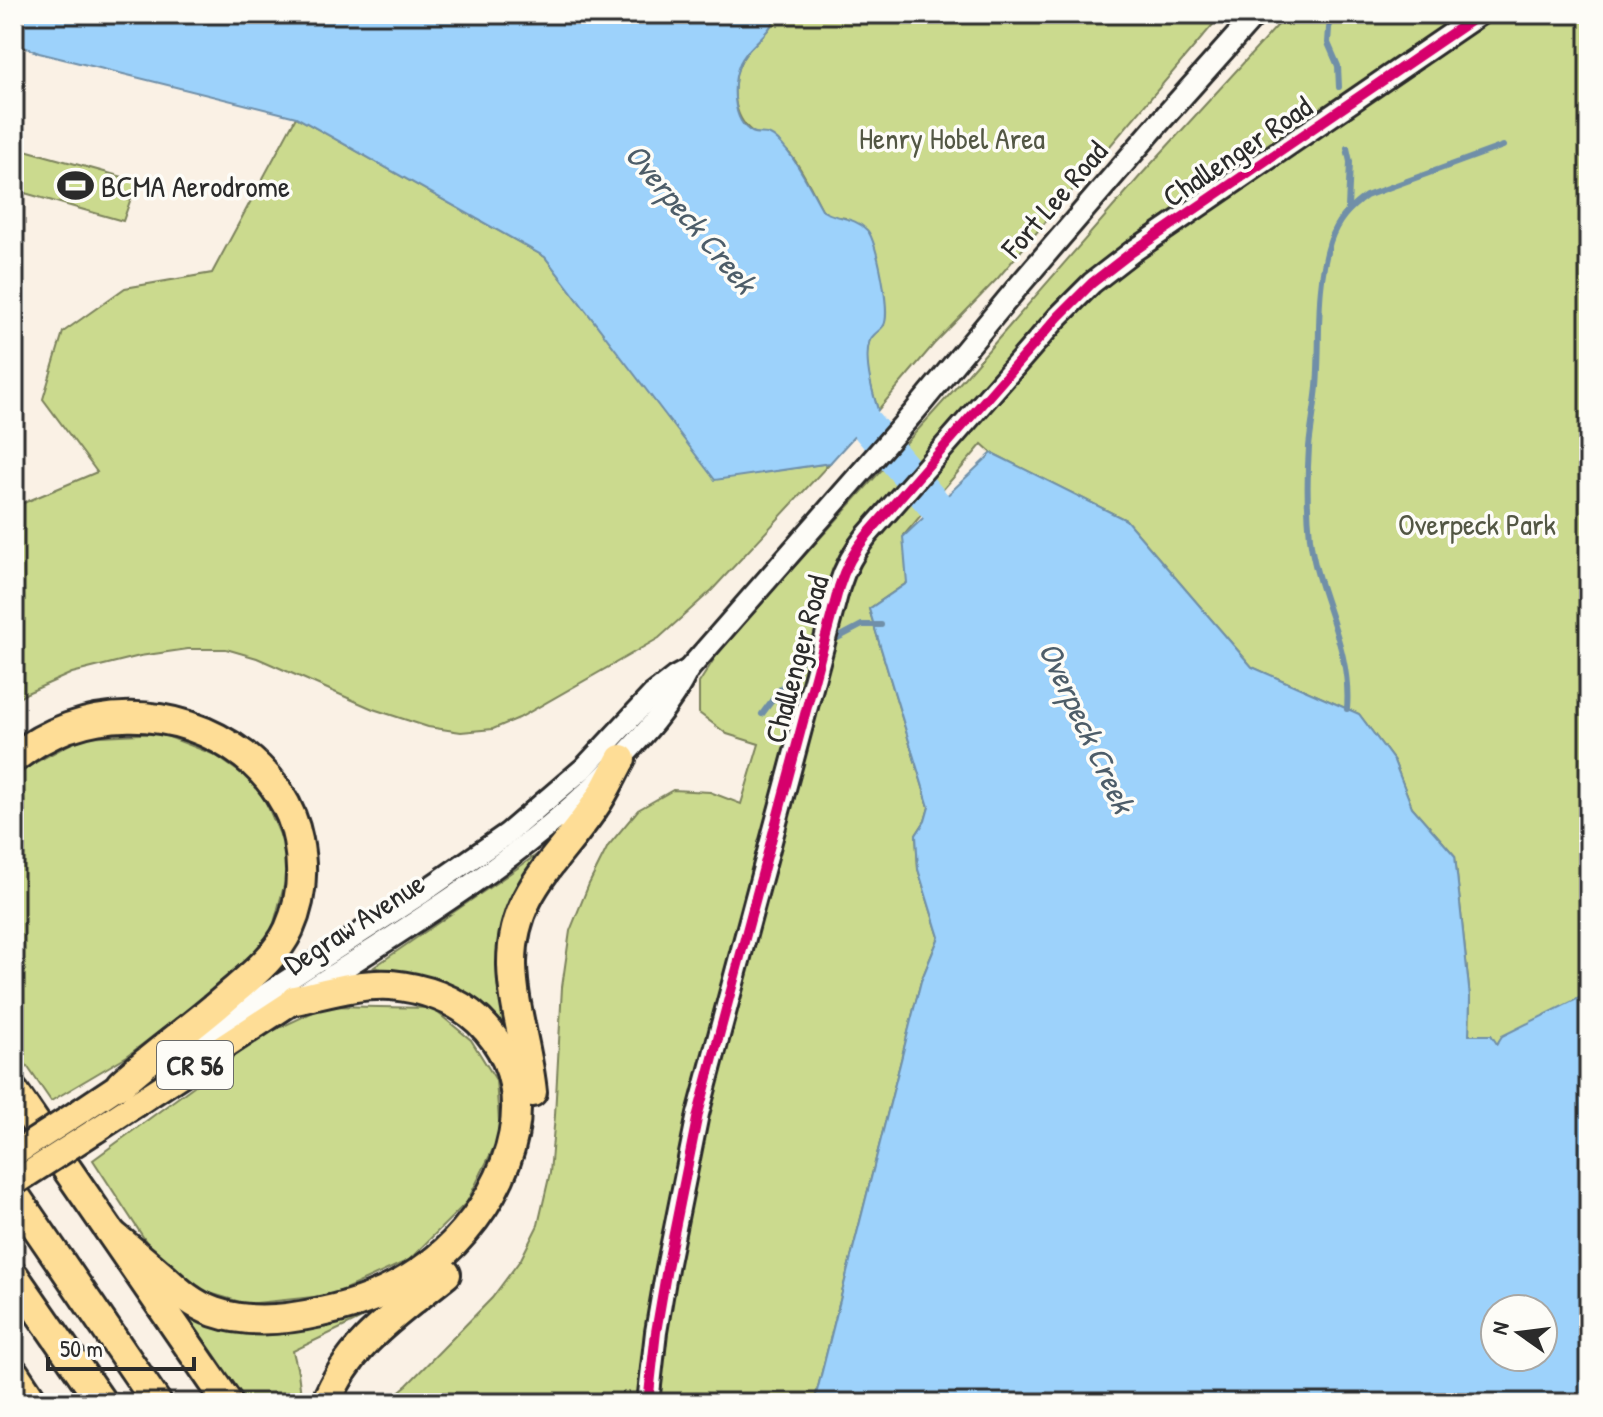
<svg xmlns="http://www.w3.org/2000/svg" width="1603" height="1417" viewBox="0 0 1603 1417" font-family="'Patrick Hand',sans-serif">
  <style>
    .green { fill: #cbda8e; stroke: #7b825c; stroke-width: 2 }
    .water { fill: #9dd2fb; stroke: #6f8fa8; stroke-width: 2; fill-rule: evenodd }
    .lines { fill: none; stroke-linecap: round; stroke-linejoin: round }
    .stream { stroke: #6f8fa8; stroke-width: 6 }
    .river { stroke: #9dd2fb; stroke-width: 34 }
    .secondary-casing { stroke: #2b2b2b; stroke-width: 26 }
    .primary-casing { stroke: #2b2b2b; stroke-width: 30 }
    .highway-casing { stroke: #2b2b2b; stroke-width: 34 }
    .secondary { stroke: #fdfcf7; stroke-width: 20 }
    .primary { stroke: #fedd96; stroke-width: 24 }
    .highway { stroke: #fedd96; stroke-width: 28 }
    .primary-bridge-casing { stroke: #2b2b2b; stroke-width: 30; stroke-linecap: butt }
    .primary-bridge { stroke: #fedd96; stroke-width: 24 }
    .cycleway-casing { stroke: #fdfcf7; stroke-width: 15 }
    .cycleway { stroke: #d6006c; stroke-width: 10 }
    .labels { text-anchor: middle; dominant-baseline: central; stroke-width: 7; stroke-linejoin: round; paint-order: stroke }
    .shield { fill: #fdfcf7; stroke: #6a6a68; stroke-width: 2 }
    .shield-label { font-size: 28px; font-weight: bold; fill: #2b2b2b }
    .park-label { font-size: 30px; fill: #535744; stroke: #fdfcf7 }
    .street-label { font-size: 30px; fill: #2b2b2b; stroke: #fdfcf7 }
    .poi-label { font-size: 30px; fill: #2b2b2b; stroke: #fdfcf7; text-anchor: start }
    .water-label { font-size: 32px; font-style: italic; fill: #4d5d69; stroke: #fdfcf7 }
  </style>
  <rect width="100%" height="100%" fill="#faf1e5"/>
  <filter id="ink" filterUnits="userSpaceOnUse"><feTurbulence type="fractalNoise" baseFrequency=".0125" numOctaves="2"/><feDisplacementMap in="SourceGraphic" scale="16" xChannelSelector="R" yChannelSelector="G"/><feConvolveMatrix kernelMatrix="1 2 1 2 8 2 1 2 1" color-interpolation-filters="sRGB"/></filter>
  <g filter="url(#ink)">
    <!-- green -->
    <g class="green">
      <path d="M777 14H1222L998 278 934 344 878 410C872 391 864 364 868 345 870 336 877 330 884 325L845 218 832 216 823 211C814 195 801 165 788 152 780 144 766 140 756 134 734 121 731 92 738 68 745 46 770 36 777 14Z"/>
      <polygon points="1288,14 1589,14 1589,995 1496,1045 1491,1035 1469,1035 1470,998 1455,856 1412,807 1394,761 1359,714 1252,667 1126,520 992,453 982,444 904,535 908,582 869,609 929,807 925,821 916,835 918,869 939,937 921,981 814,1403 385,1403 407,1385 492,1298 521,1259 538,1225 550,1173 555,1115 562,987 570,931 589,884 608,846 638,810 673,790 710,792 741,804 759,744 727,734 699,713 699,683 721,648 952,392 1141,175"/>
      <polygon points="296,117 545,257 715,479 830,463 712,590 659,638 519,718 493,729 461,732 428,727 373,709 257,658 226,649 188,649 140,656 72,673 27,693 14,701 14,507 97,472 43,399 63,332 125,288 212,273"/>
      <polygon points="14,147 137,181 123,221 14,190"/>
      <polygon points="159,733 215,755 259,786 291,860 270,938 203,998 127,1056 51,1101 14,1047 14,774 83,737"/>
      <polygon points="545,849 509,915 517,1052 435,984 374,967"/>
      <polygon points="326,1006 432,1008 471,1040 496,1080 500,1135 467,1202 409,1260 332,1295 247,1304 189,1287 149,1246 93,1160 262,1036"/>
      <polygon points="395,1302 293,1351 298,1372 302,1403 248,1403 182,1308"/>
    </g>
    <!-- water -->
    <g class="water">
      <path d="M14 14H777C770 35 748 45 740 63 732 82 731 121 752 132 758 135 764 132 770 135 775 137 784 147 788 152 802 170 812 192 823 211 837 219 855 217 867 230 877 240 891 313 884 325 880 332 871 334 869 343 864 363 872 391 878 410L830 463 715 480 545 257 296 117 39 53 14 43Z"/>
      <path d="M992 453 1126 520 1252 667 1359 714 1394 761 1412 807 1455 856 1470 998 1469 1035H1491L1497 1044 1502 1036 1589 993V1403H814L921 981 939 937 918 869 916 835 925 821 929 807 869 609 907 583 903 537ZM1495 1309H1543V1357H1495Z"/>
    </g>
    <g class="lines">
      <!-- stream -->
      <g class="stream">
        <polyline points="1333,14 1329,28 1328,43 1338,66 1339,87"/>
        <polyline points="1347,148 1350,162 1348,208"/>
        <polyline points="828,643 862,625 881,625"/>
        <path d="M1347 709C1352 646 1317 597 1310 538 1307 508 1307 477 1309 447 1311 427 1315 407 1317 387 1321 338 1315 289 1330 242 1337 221 1349 208 1366 196L1503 146"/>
        <polyline points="762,714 805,656 819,648"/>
      </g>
      <!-- river -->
      <polyline class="river" points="836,389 965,541"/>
      <defs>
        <g id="secondary">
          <path d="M305 993C413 923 524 858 614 766 642 737 670 707 688 670L915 411 1016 289 1157 125 1256 14"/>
          <polyline points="181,1049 422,893 507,834 585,767 652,695 675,677 688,670"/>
          <path d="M648 1403 656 1332 667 1268 698 1114 839 587C845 567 854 551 867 535L1058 317 1092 283 1132 252 1480 14"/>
        </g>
        <g id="primary">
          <polyline points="82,1110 121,1084"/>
          <polyline points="95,1131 295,1000"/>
        </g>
        <g id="highway">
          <path d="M14 758C82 704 175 703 244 755 271 776 292 807 298 840 304 871 302 900 289 929 276 957 251 976 228 996 193 1027 155 1053 121 1084"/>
          <polyline points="14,1092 228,1403"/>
          <path d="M532 1092C528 1050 513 1008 512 965 511 892 558 861 594 807 605 792 612 775 621 759"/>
          <polyline points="14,1194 157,1403"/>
          <path d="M113 1235C130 1249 147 1263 164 1278 179 1292 194 1305 214 1312 248 1324 286 1320 321 1312 371 1302 418 1280 454 1243 511 1184 547 1087 479 1021 456 999 423 988 391 985 359 983 327 993 295 1000"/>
          <polyline points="14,1276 102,1403"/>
          <polyline points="14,1373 34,1403"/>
          <path d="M326 1403C349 1343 398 1313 446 1274"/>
        </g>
      </defs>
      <!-- secondary casing -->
      <use href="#secondary" class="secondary-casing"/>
      <!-- primary casing -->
      <use href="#primary" class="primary-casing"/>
      <!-- highway casing -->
      <use href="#highway" class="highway-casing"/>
      <!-- secondary -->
      <use href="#secondary" class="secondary"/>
      <!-- primary -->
      <use href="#primary" class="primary"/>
      <!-- highway -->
      <use href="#highway" class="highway"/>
      <defs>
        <g id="primary-bridge">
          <polyline points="14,1154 82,1110"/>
          <polyline points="14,1183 95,1131"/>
        </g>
      </defs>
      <!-- primary-bridge casing -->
      <use href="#primary-bridge" class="primary-bridge-casing"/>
      <!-- primary-bridge -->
      <use href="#primary-bridge" class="primary-bridge"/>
      <defs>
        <path id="cycleway" d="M648 1403 656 1332 667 1268 698 1114 839 587C845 567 854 551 867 535L1058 317 1092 283 1132 252 1480 14"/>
      </defs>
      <!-- cycleway casing -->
      <use href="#cycleway" class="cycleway-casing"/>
      <!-- cycleway -->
      <use href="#cycleway" class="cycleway"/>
    </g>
  </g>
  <!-- icons -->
  <defs>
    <symbol id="stadium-bare" viewBox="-9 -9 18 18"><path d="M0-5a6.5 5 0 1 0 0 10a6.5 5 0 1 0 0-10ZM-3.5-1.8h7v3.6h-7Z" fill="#2b2b2b" stroke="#fdfcf7" stroke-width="2.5" paint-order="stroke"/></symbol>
  </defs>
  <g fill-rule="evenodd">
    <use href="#stadium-bare" x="50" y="160" width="51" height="51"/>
  </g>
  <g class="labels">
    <!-- shield labels -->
    <rect class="shield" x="157" y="1041" width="76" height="48" rx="6"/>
    <g class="shield-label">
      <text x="195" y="1065">CR 56</text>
    </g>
    <!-- park labels -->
    <g class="park-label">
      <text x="952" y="138">Henry Hobel Area</text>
      <text x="1477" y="524">Overpeck Park</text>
    </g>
    <!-- street labels -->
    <g class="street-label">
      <text transform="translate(1237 151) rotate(-34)">Challenger Road</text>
      <text transform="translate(1054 199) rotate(-49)">Fort Lee Road</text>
      <text transform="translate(796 659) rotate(-75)">Challenger Road</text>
      <text transform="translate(354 923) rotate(-33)">Degraw Avenue</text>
    </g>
    <!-- poi labels -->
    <g class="poi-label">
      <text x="101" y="186">BCMA Aerodrome</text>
    </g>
    <!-- water labels -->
    <g class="water-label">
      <text transform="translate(691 218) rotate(50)">Overpeck Creek</text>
      <text transform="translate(1087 727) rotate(65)">Overpeck Creek</text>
    </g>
  </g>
  <!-- margin -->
  <rect width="1603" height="1417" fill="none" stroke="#fdfcf7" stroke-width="48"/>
  <rect x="24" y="24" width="1555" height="1369" fill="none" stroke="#2b2b2b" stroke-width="3" filter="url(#ink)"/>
  <!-- north arrow -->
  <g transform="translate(1519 1333) rotate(284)"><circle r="38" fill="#fdfcf7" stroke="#a9a8a5" stroke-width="2"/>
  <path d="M0-6L14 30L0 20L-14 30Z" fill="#2b2b2b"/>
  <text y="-12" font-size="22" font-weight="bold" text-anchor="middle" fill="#2b2b2b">N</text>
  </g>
  <!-- scale -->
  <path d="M48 1357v12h146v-12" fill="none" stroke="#2b2b2b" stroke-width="4"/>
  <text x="60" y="1357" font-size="24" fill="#2b2b2b" stroke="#fdfcf7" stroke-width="6" paint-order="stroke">50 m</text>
</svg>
